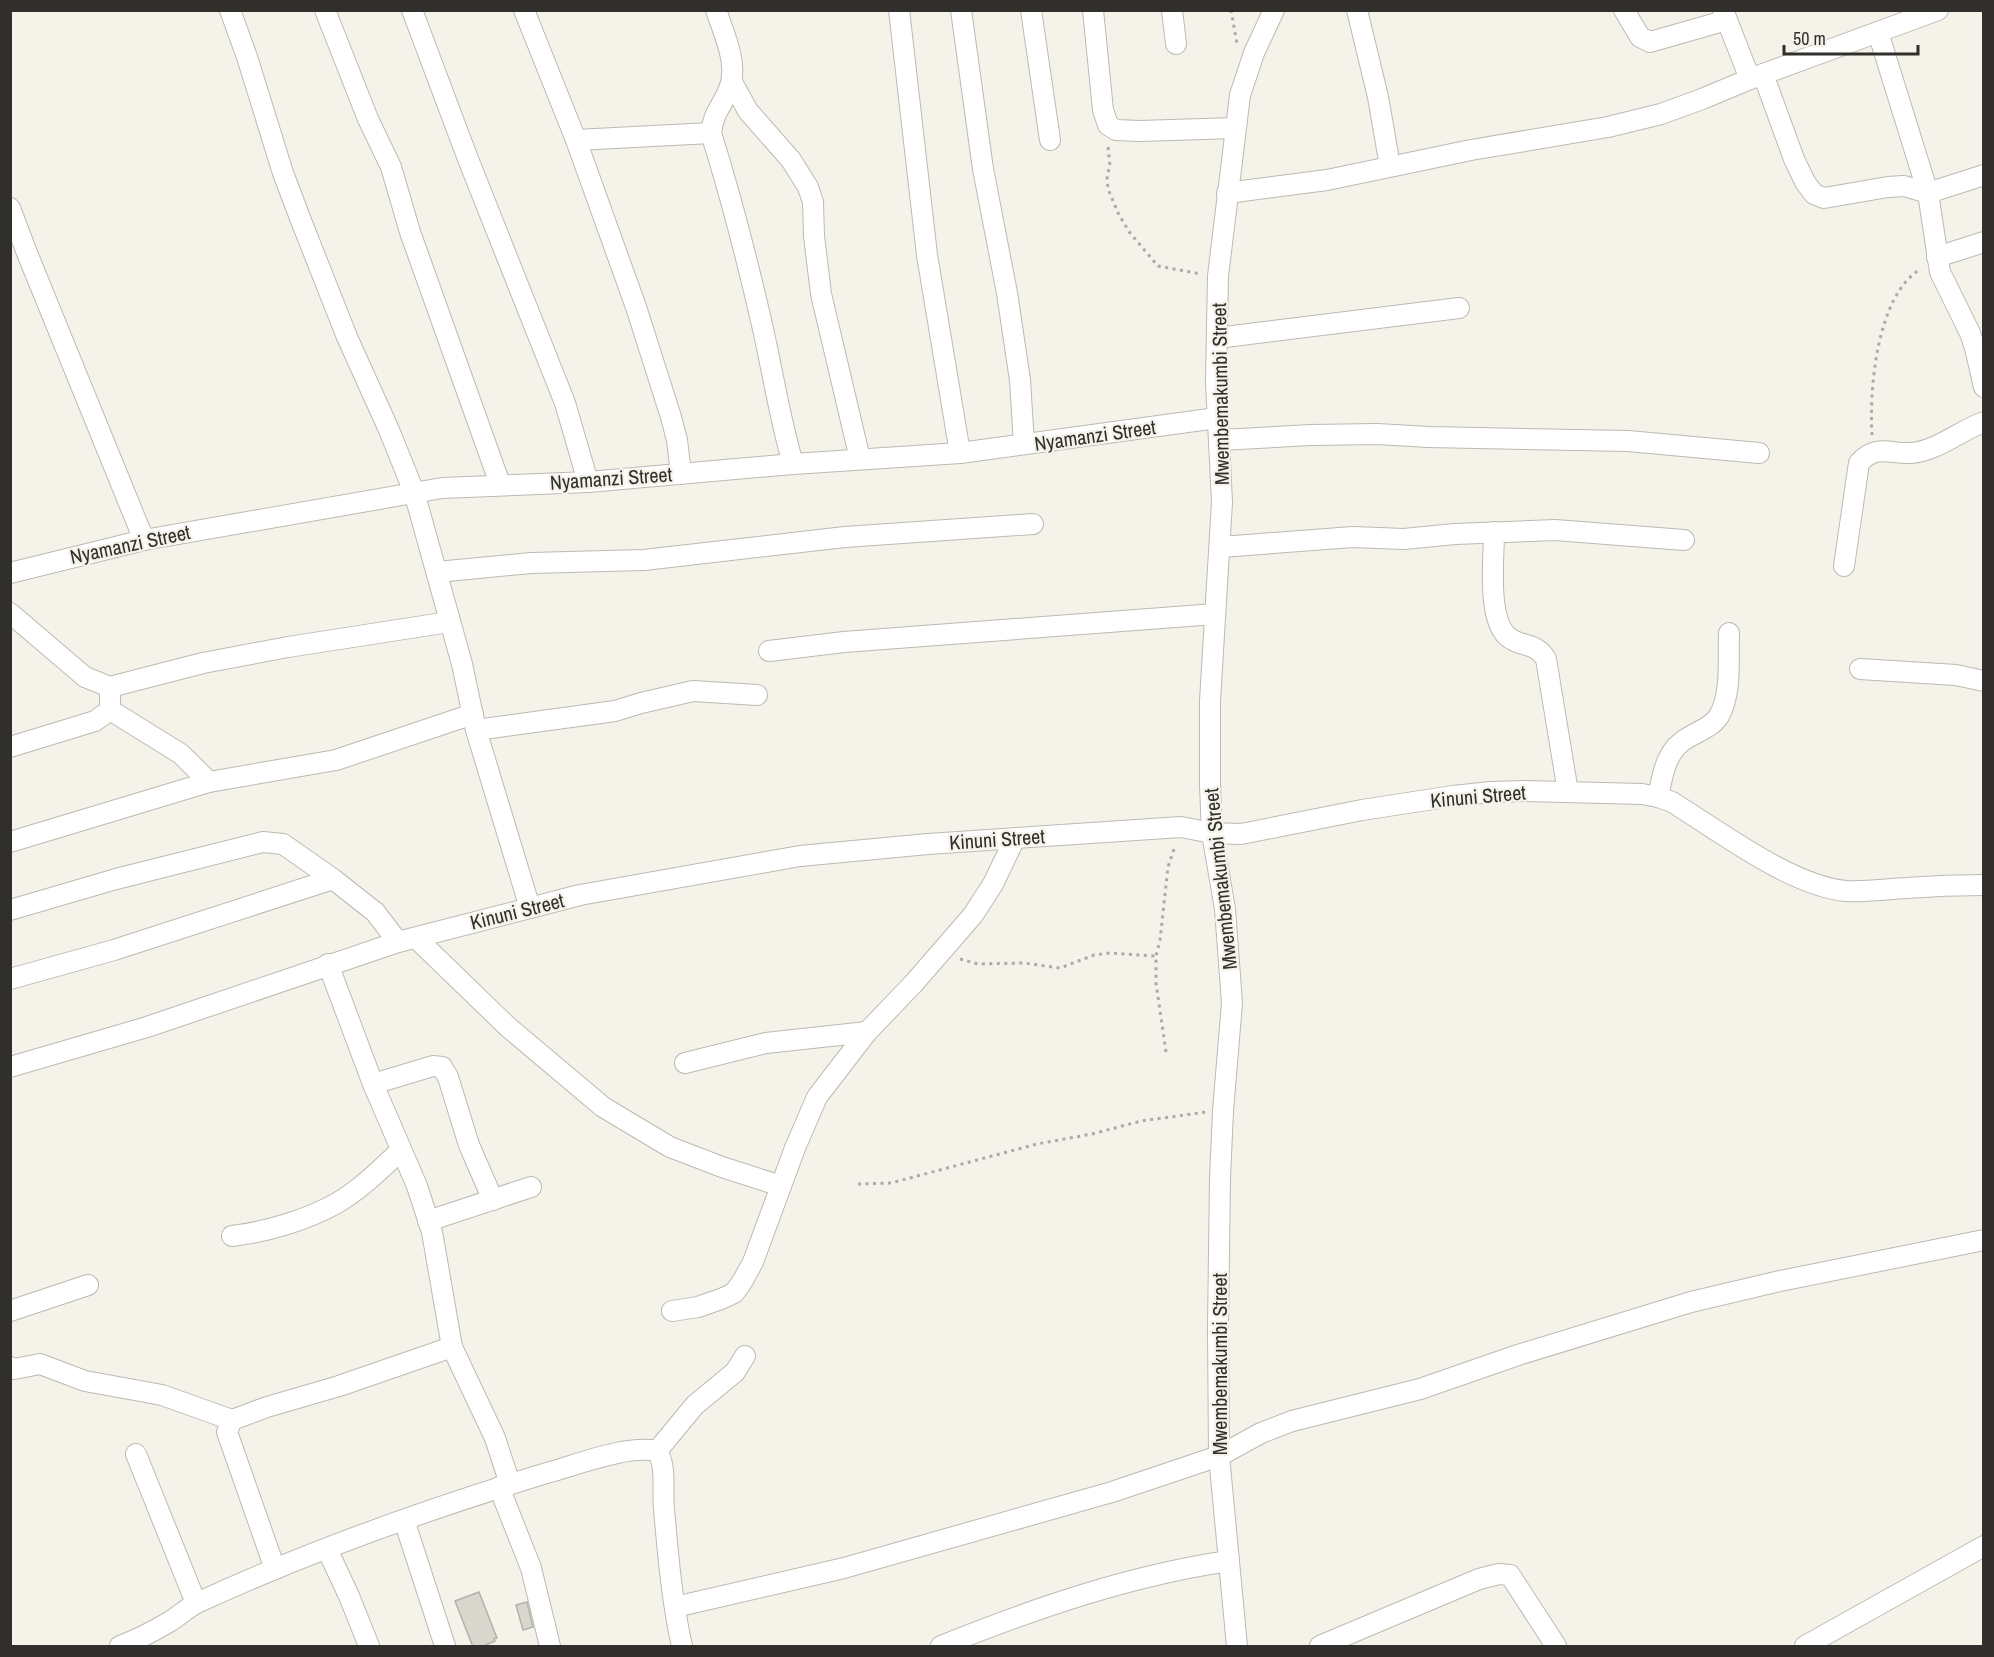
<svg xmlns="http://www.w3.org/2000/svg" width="1994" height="1657" viewBox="0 0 1994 1657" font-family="'Archivo Narrow',sans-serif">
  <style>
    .building { fill: #d9d6ce; stroke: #b3b1a8; stroke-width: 1.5 }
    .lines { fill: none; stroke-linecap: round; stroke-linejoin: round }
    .minor-casing { stroke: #bcbab1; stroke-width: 22 }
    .path { stroke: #acaaa3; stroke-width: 3; stroke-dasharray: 3 4.5; stroke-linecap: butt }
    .minor { stroke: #fff; stroke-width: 20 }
    .labels { text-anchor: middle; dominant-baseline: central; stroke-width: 4.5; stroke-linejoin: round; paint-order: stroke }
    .street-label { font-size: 20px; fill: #302f2c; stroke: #f4f2e9 }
  </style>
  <rect width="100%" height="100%" fill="#f4f2e9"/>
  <!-- building -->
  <g class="building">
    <polygon points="479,1592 497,1638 494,1639 495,1641 481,1647 473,1647 455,1601"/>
    <polygon points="527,1602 533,1627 523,1630 516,1605"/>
  </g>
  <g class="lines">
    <defs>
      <g id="minor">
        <polyline points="230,10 247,57 283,173 300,218 347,337 389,430 414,492 462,664 476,730 530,908"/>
        <polyline points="325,10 368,119 391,167 410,232 500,484"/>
        <polyline points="412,10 468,159 565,403 588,482"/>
        <polyline points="524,10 576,140 636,307 671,417 677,440 681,474"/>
        <path d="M716 10C724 34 739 65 729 89 722 106 713 113 711 133 731 197 748 263 763 329 773 374 780 419 793 464"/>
        <polyline points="899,10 927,255 960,453"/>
        <polyline points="961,10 983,169 1007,293 1020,380 1024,444"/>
        <polyline points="1031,10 1050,140"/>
        <polyline points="1093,10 1103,110 1108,125 1116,130 1140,131 1235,128"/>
        <polyline points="1172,10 1176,44"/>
        <polyline points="1357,10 1378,97 1390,166"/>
        <polyline points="1624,10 1640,37 1650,42 1727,20"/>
        <polyline points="1723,10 1750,79"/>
        <polyline points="1878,32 1928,193 1940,272 1970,333 1975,348 1984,387"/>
        <polyline points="1763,74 1794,159 1805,182 1814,194 1824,198 1888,187 1904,186 1928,193 1984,175"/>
        <polyline points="732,82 748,111 791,160 808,187 813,202 814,236 821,294 860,459"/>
        <polyline points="576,140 711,133"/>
        <polyline points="1227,193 1327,180 1471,150 1608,127 1661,114 1702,99 1750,79 1938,10"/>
        <polyline points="10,208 27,253 144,540"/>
        <polyline points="1937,257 1984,242"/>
        <polyline points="1217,338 1459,308"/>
        <polyline points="1220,440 1311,435 1377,434 1429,437 1628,441 1759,453"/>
        <path d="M1494 532C1494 558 1487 617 1507 636 1520 648 1535 641 1546 659L1568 792"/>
        <polyline points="1221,547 1353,537 1404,539 1455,534 1555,530 1684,540"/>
        <path d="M1844 566 1859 463C1875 444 1890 454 1911 453 1937 451 1959 431 1984 422"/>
        <polyline points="437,572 531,563 644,560 845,537 1033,524"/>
        <polyline points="10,573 144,540 442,488 588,482 793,464 960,453 1217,418"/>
        <polyline points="10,613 85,677 110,687 203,663 288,647 449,622"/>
        <polyline points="769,651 844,642 1215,614"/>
        <polyline points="1860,669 1956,675 1984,681"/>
        <polyline points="110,710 181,754 209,782"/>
        <polyline points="476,730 615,711 641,703 693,691 757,695"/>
        <polyline points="10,747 95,721 110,710 110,687"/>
        <path d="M1658 797C1663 773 1666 749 1689 737 1699 731 1712 727 1719 716 1732 693 1728 658 1729 633"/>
        <polyline points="10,842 209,782 336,760 473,714"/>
        <polyline points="10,910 116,879 263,842 283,844 333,879 375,912 398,942"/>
        <polyline points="416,938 508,1027 603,1107 670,1147 722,1167 781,1186"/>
        <polyline points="328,964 373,1084 417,1186 432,1232 452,1347 495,1438 510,1484"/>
        <polyline points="10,979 114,950 333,879"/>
        <polyline points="685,1063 766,1043 867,1032"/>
        <path d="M10 1067 147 1027 398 942 580 895 800 856 928 844 1181 827 1212 833 1241 834 1362 810 1453 796 1491 792 1525 791 1642 794 1658 797 1672 802C1719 831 1791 886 1846 891 1866 892 1886 889 1906 888 1932 886 1957 885 1984 885"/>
        <polyline points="373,1084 433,1066 442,1067 448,1077 469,1145 493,1200"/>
        <polyline points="428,1221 531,1187"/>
        <path d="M232 1236C266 1232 307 1220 337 1203 361 1189 381 1169 401 1150"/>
        <polyline points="10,1311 88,1285"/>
        <polyline points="672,1311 698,1307 721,1299 734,1293 742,1282 753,1262 795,1148 817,1097 867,1032 914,983 973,915 993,884 1015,838"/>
        <polyline points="10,1367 14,1369 40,1364 85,1381 162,1395 232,1420"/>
        <polyline points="657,1451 695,1405 735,1372 745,1356"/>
        <polyline points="136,1454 196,1603"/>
        <polyline points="499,1487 531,1568 550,1646"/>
        <polyline points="404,1520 445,1646"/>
        <polyline points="327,1549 349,1596 369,1646"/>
        <polyline points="275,1569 227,1432 232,1420 267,1407 339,1386 452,1347"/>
        <polyline points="675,1607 844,1568 1112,1492 1219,1456 1261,1433 1292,1421 1420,1389 1518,1355 1691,1302 1780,1281 1984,1240"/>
        <path d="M120 1646C136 1640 154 1631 169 1622 179 1616 188 1607 199 1602 312 1550 431 1508 550 1472 579 1464 627 1445 657 1451 667 1466 662 1491 664 1509 668 1555 672 1602 682 1646"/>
        <path d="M941 1646C1033 1609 1131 1575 1229 1561"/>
        <polyline points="1237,1646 1219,1456 1218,1328 1220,1178 1223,1111 1232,1003 1225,909 1212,833 1210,785 1210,701 1222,502 1216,382 1218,276 1240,95 1254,53 1274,10"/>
        <polyline points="1320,1646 1479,1579 1499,1574 1510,1575 1556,1646"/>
        <polyline points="1805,1646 1984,1546"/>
      </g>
    </defs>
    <!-- minor casing -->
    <use href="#minor" class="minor-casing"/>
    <!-- path -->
    <g class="path">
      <polyline points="1231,10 1237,44"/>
      <polyline points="1108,147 1110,166 1107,176 1108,189 1119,215 1130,233 1158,266 1201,274"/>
      <path d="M1872 435C1869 389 1877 294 1921 269"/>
      <polyline points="960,959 978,964 1024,963 1060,968 1094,955 1110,953 1156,956"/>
      <polyline points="1166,1052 1156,983 1156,956 1160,940 1168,867 1175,846"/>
      <polyline points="858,1184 891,1183 1037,1144 1092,1134 1141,1121 1206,1112"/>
    </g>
    <!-- minor -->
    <use href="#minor" class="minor"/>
  </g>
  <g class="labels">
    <!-- street labels -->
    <g class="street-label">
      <text transform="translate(1220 394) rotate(-91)">Mwembemakumbi Street</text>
      <text transform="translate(1095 435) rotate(-8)">Nyamanzi Street</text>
      <text transform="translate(611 478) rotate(-4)">Nyamanzi Street</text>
      <text transform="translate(130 544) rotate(-12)">Nyamanzi Street</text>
      <text transform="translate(1478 796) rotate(-5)">Kinuni Street</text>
      <text transform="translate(997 839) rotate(-4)">Kinuni Street</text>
      <text transform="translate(1220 879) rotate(-96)">Mwembemakumbi Street</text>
      <text transform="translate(517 911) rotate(-14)">Kinuni Street</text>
      <text transform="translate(1219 1364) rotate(-90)">Mwembemakumbi Street</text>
    </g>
  </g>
  <!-- border -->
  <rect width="1994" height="1657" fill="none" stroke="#302f2c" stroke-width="24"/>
  <!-- scale -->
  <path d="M1784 45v9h134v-9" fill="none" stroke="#302f2c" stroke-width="3"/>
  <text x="1793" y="45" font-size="18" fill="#302f2c" stroke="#f4f2e9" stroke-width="4.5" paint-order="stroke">50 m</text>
</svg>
